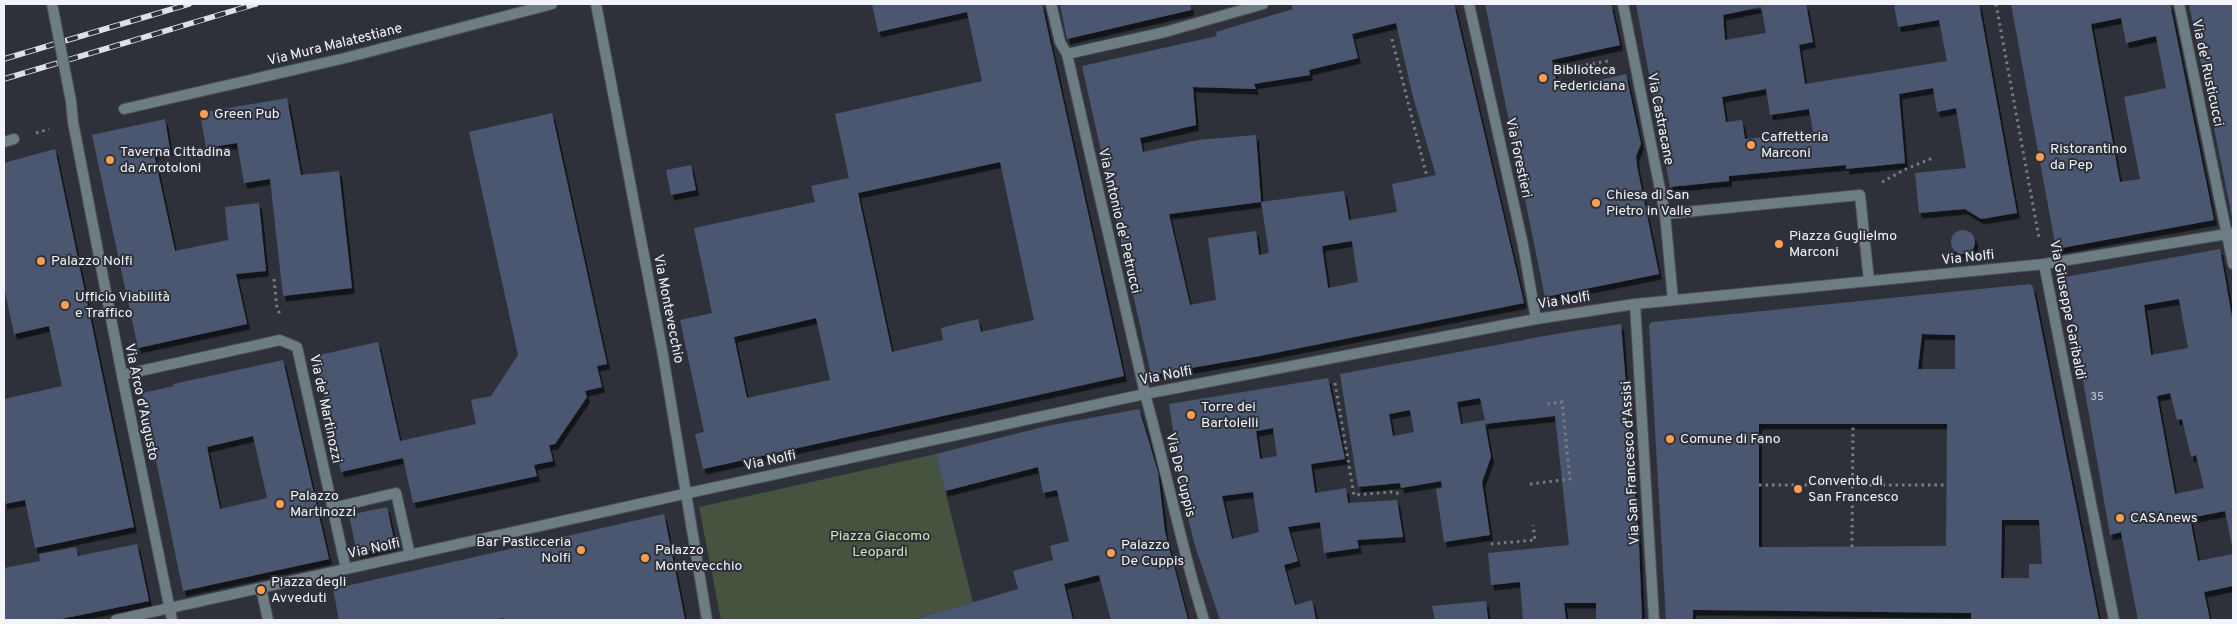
<svg xmlns="http://www.w3.org/2000/svg" width="2237" height="624" viewBox="0 0 2237 624" font-family="Overpass,sans-serif">
  <style>
    .green { fill: #46533f }
    .building { fill: #4c5670; fill-rule: evenodd; filter: url(#shadow) }
    .lines { fill: none; stroke-linecap: round; stroke-linejoin: round }
    .lane-casing { stroke: #4d5059; stroke-width: 12 }
    .street-casing { stroke: #4d5059; stroke-width: 12 }
    .path { stroke: #797b83; stroke-width: 3; stroke-dasharray: 2.5 4; stroke-linecap: butt }
    .lane { stroke: #6e7c83; stroke-width: 10 }
    .street { stroke: #6e7c83; stroke-width: 10 }
    .rail-casing { stroke: #dee0e6; stroke-width: 5.5 }
    .rail { stroke: #2e313a; stroke-width: 4; stroke-dasharray: 11; stroke-linecap: butt }
    .street-bridge-casing { stroke: #4d5059; stroke-width: 12; stroke-linecap: butt }
    .street-bridge { stroke: #6e7c83; stroke-width: 10 }
    .poi-dot { fill: #fb9e50; stroke: #2e313a; stroke-width: 2 }
    .labels { text-anchor: middle; dominant-baseline: central; stroke-width: 4; stroke-linejoin: round; paint-order: stroke }
    .number-label { font-size: 11px; fill: #c8ccd8 }
    .street-label { font-size: 14px; fill: #f2f4fa; stroke: #2e313a }
    .poi-label { font-size: 14px; fill: #f2f4fa; stroke: #2e313a; text-anchor: start }
    .park-label { font-size: 14px; fill: #c9e9b7; stroke: #2e313a }
  </style>
  <defs>
    <filter id="shadow"><feDropShadow dx="3" dy="5.5" stdDeviation="0" flood-color="#0009"/></filter>
  </defs>
  <rect width="100%" height="100%" fill="#2e313a"/>
  <!-- green -->
  <polygon class="green" points="936,454 973,603 911,620 721,620 699,507"/>
  <!-- building -->
  <g class="building">
    <path d="M872 4H1042L1124 376 703 469 695 434 704 432 680 320 712 313 694 228 815 202 811 186 849 178 835 114 982 81 967 12 878 32ZM1000 162 1034 320 981 332 978 319 941 328 943 340 892 352 858 193ZM816 318 830 380 747 398 734 337Z"/>
    <polygon points="1060,4 1190,4 1191,10 1067,39"/>
    <path d="M1291 4H1454L1524 303 1260 356 1151 375 1082 66 1217 36 1216 32 1293 9ZM1396 23 1413 97 1436 175 1392 184 1397 212 1349 220 1344 191 1261 202 1269 253 1259 255 1256 231 1208 238 1216 300 1190 305 1169 214 1261 202 1256 135 1198 140 1143 152 1140 138 1196 125 1193 87 1256 89 1254 84 1310 75 1309 70 1358 58 1352 34ZM1352 241 1358 282 1328 288 1322 246Z"/>
    <polygon points="1485,4 1611,4 1620,45 1552,60 1554,70 1558,89 1626,74 1641,144 1636,156 1637,166 1659,274 1545,297"/>
    <path d="M1636 4H1806L1813 42 1799 45 1805 84 1947 61 1939 20 1898 27 1894 4H1979L2017 213 1981 219 1965 209 1919 213 1915 173 1966 168 1956 108 1937 112 1933 88 1899 94 1905 163 1846 169V165L1729 176V181L1670 187ZM1761 7 1766 33 1725 40 1723 15ZM1766 89 1770 115 1809 109 1813 132 1745 139 1742 120 1726 122 1722 97Z"/>
    <path d="M2011 4H2170L2214 220 2056 249ZM2121 18 2126 43 2156 36 2166 88 2124 97 2140 179 2120 182 2091 24Z"/>
    <polygon points="2189,4 2233,4 2233,216 2232,217"/>
    <polygon points="287,98 301,175 339,171 352,288 283,296 270,179 244,183 237,143 206,148 200,113"/>
    <polygon points="552,113 607,364 597,366 602,387 585,391 587,397 555,444 549,445 553,461 534,465 537,476 413,503 403,458 341,472 315,356 378,342 400,441 476,424 471,400 491,396 518,355 469,132"/>
    <polygon points="165,119 170,150 154,154 175,251 228,240 225,207 259,203 266,271 236,274 247,324 138,348 92,135"/>
    <polygon points="55,149 134,527 35,548 25,500 4,504 4,399 62,386 49,326 14,334 4,287 4,163"/>
    <polygon points="691,165 696,190 671,195 666,170"/>
    <circle cx="1963" cy="242" r="12"/>
    <path d="M2220 249 2233 323V552L2225 511 2190 518 2198 561 2233 554V586L2204 592 2210 620H2138L2121 532 2110 535 2065 277ZM2179 299 2188 348 2151 355 2144 305ZM2170 393 2177 420 2182 419 2191 457 2196 455 2204 488 2175 494 2157 396Z"/>
    <path d="M2030 284 2033 287 2099 620H1971V613L1703 610H1693V620H1666L1649 325 1652 322ZM1922 334 1955 335V369H1918ZM1759 424H1947L1946 546 1759 547ZM2002 520H2039L2042 564H2029V578H2001Z"/>
    <path d="M1621 324 1639 545 1642 620H1596V603H1564L1566 620H1523L1520 582 1491 585 1488 553 1569 545 1555 416 1485 424 1491 457 1482 482 1490 535 1444 542 1436 489 1442 488 1441 481 1401 488 1400 483 1358 487 1340 374 1561 333ZM1480 398 1485 420 1461 424 1457 402ZM1410 410 1414 432 1393 436 1389 414Z"/>
    <path d="M283 360 329 559 183 591 142 393 174 386 173 384ZM253 436 267 498 220 509 207 447Z"/>
    <path d="M1328 378 1345 459 1311 464 1315 493 1346 488 1348 503 1397 500 1403 537 1357 540 1359 548 1324 553 1320 522 1288 527 1298 561 1284 565 1295 605 1312 600 1316 620H1220L1195 546 1184 502 1169 404ZM1273 428 1277 456 1260 459 1256 431ZM1253 492 1259 532 1232 539 1222 496Z"/>
    <polygon points="1139,409 1158,472 1165,532 1188,620 1111,620 1099,575 1064,584 1073,620 913,620 1018,589 1013,571 1053,560 1050,546 1069,541 1057,490 1043,493 1038,467 945,491 936,454 1047,426"/>
    <polygon points="387,507 395,545 357,553 349,515"/>
    <polygon points="664,514 685,620 503,620 503,618 492,620 339,620 333,589"/>
    <polygon points="137,544 149,601 56,620 4,620 4,568 40,561 39,554 76,547 78,556"/>
    <polygon points="1486,601 1488,620 1435,620 1432,606"/>
  </g>
  <g class="lines">
    <defs>
      <g id="lane">
        <polyline points="1051,4 1060,42 1067,54 1145,394"/>
        <polyline points="1469,4 1523,245 1536,319"/>
        <polyline points="2179,4 2233,264"/>
        <polyline points="1067,54 1165,32 1263,4"/>
        <polyline points="4,142 14,139"/>
        <polyline points="1665,214 1860,195 1869,281"/>
        <polyline points="122,375 280,340 297,347 346,569"/>
        <polyline points="332,508 396,493 410,555"/>
        <polyline points="261,588 268,620"/>
      </g>
      <g id="street">
        <polyline points="596,4 663,355 707,620"/>
        <polyline points="1623,4 1665,214 1673,300"/>
        <polyline points="71,101 73,122 122,375 172,620"/>
        <polyline points="124,109 345,58 552,4"/>
        <polyline points="2044,264 2114,620"/>
        <polyline points="1635,304 1654,620"/>
        <path d="M1145 394C1166 469 1181 546 1204 620"/>
        <polyline points="116,620 684,494 1145,394 1536,319 1635,304 2044,264 2233,233"/>
      </g>
    </defs>
    <!-- lane casing -->
    <use href="#lane" class="lane-casing"/>
    <!-- street casing -->
    <use href="#street" class="street-casing"/>
    <!-- path -->
    <g class="path">
      <polyline points="1996,4 2039,238"/>
      <polyline points="1392,39 1427,177"/>
      <polyline points="1554,70 1608,61"/>
      <polyline points="36,133 49,129"/>
      <polyline points="1882,182 1906,169 1933,158"/>
      <polyline points="274,279 277,308 280,314"/>
      <polyline points="1335,383 1354,495 1391,492 1402,494"/>
      <polyline points="1530,484 1570,479 1562,402 1545,404"/>
      <polyline points="1759,485 1947,485"/>
      <polyline points="1491,544 1535,540 1533,525"/>
      <polyline points="1852,547 1853,425"/>
    </g>
    <!-- lane -->
    <use href="#lane" class="lane"/>
    <!-- street -->
    <use href="#street" class="street"/>
    <defs>
      <g id="rail">
        <polyline points="4,59 189,4"/>
        <polyline points="4,79 256,4"/>
      </g>
    </defs>
    <!-- rail casing -->
    <use href="#rail" class="rail-casing"/>
    <!-- rail -->
    <use href="#rail" class="rail"/>
    <defs>
      <polyline id="street-bridge" points="52,4 71,101"/>
    </defs>
    <!-- street-bridge casing -->
    <use href="#street-bridge" class="street-bridge-casing"/>
    <!-- street-bridge -->
    <use href="#street-bridge" class="street-bridge"/>
  </g>
  <!-- markers -->
  <g class="poi-dot">
    <circle cx="1543" cy="78" r="5"/>
    <circle cx="204" cy="114" r="5"/>
    <circle cx="1751" cy="145" r="5"/>
    <circle cx="2040" cy="157" r="5"/>
    <circle cx="110" cy="160" r="5"/>
    <circle cx="1596" cy="203" r="5"/>
    <circle cx="1779" cy="244" r="5"/>
    <circle cx="41" cy="261" r="5"/>
    <circle cx="65" cy="305" r="5"/>
    <circle cx="1191" cy="415" r="5"/>
    <circle cx="1670" cy="439" r="5"/>
    <circle cx="1798" cy="489" r="5"/>
    <circle cx="280" cy="504" r="5"/>
    <circle cx="2120" cy="518" r="5"/>
    <circle cx="581" cy="550" r="5"/>
    <circle cx="1111" cy="553" r="5"/>
    <circle cx="645" cy="558" r="5"/>
    <circle cx="261" cy="590" r="5"/>
  </g>
  <g class="labels">
    <!-- number labels -->
    <g class="number-label">
      <text x="2097" y="397">35</text>
    </g>
    <!-- street labels -->
    <g class="street-label">
      <text transform="translate(335 45) rotate(-14)">Via Mura Malatestiane</text>
      <text transform="translate(2207 73) rotate(78)">Via de' Rusticucci</text>
      <text transform="translate(1660 119) rotate(79)">Via Castracane</text>
      <text transform="translate(1518 158) rotate(78)">Via Forestieri</text>
      <text transform="translate(1119 221) rotate(77)">Via Antonio de' Petrucci</text>
      <text transform="translate(1968 258) rotate(-6)">Via Nolfi</text>
      <text transform="translate(1564 301) rotate(-9)">Via Nolfi</text>
      <text transform="translate(668 309) rotate(79)">Via Montevecchio</text>
      <text transform="translate(2067 310) rotate(79)">Via Giuseppe Garibaldi</text>
      <text transform="translate(1166 376) rotate(-11)">Via Nolfi</text>
      <text transform="translate(141 402) rotate(78)">Via Arco d'Augusto</text>
      <text transform="translate(325 409) rotate(78)">Via de' Martinozzi</text>
      <text transform="translate(770 461) rotate(-12)">Via Nolfi</text>
      <text transform="translate(1631 463) rotate(-93)">Via San Francesco d'Assisi</text>
      <text transform="translate(1180 475) rotate(76)">Via De Cuppis</text>
      <text transform="translate(374 549) rotate(-12)">Via Nolfi</text>
    </g>
    <!-- poi labels -->
    <g class="poi-label">
      <text x="1553" y="70">Biblioteca<tspan x="1553" dy="16">Federiciana</tspan></text>
      <text x="214" y="114">Green Pub</text>
      <text x="1761" y="137">Caffetteria<tspan x="1761" dy="16">Marconi</tspan></text>
      <text x="2050" y="149">Ristorantino<tspan x="2050" dy="16">da Pep</tspan></text>
      <text x="120" y="152">Taverna Cittadina<tspan x="120" dy="16">da Arrotoloni</tspan></text>
      <text x="1606" y="195">Chiesa di San<tspan x="1606" dy="16">Pietro in Valle</tspan></text>
      <text x="1789" y="236">Piazza Guglielmo<tspan x="1789" dy="16">Marconi</tspan></text>
      <text x="51" y="261">Palazzo Nolfi</text>
      <text x="75" y="297">Ufficio Viabilità<tspan x="75" dy="16">e Traffico</tspan></text>
      <text x="1201" y="407">Torre dei<tspan x="1201" dy="16">Bartolelli</tspan></text>
      <text x="1680" y="439">Comune di Fano</text>
      <text x="1808" y="481">Convento di<tspan x="1808" dy="16">San Francesco</tspan></text>
      <text x="290" y="496">Palazzo<tspan x="290" dy="16">Martinozzi</tspan></text>
      <text x="2130" y="518">CASAnews</text>
      <text x="571" y="542" text-anchor="end">Bar Pasticceria<tspan x="571" dy="16">Nolfi</tspan></text>
      <text x="1121" y="545">Palazzo<tspan x="1121" dy="16">De Cuppis</tspan></text>
      <text x="655" y="550">Palazzo<tspan x="655" dy="16">Montevecchio</tspan></text>
      <text x="271" y="582">Piazza degli<tspan x="271" dy="16">Avveduti</tspan></text>
    </g>
    <!-- park labels -->
    <g class="park-label">
      <text x="880" y="536">Piazza Giacomo<tspan x="880" dy="16">Leopardi</tspan></text>
    </g>
  </g>
  <!-- border -->
  <rect width="2237" height="624" fill="none" stroke="#f2f4fa" stroke-width="10"/>
</svg>
